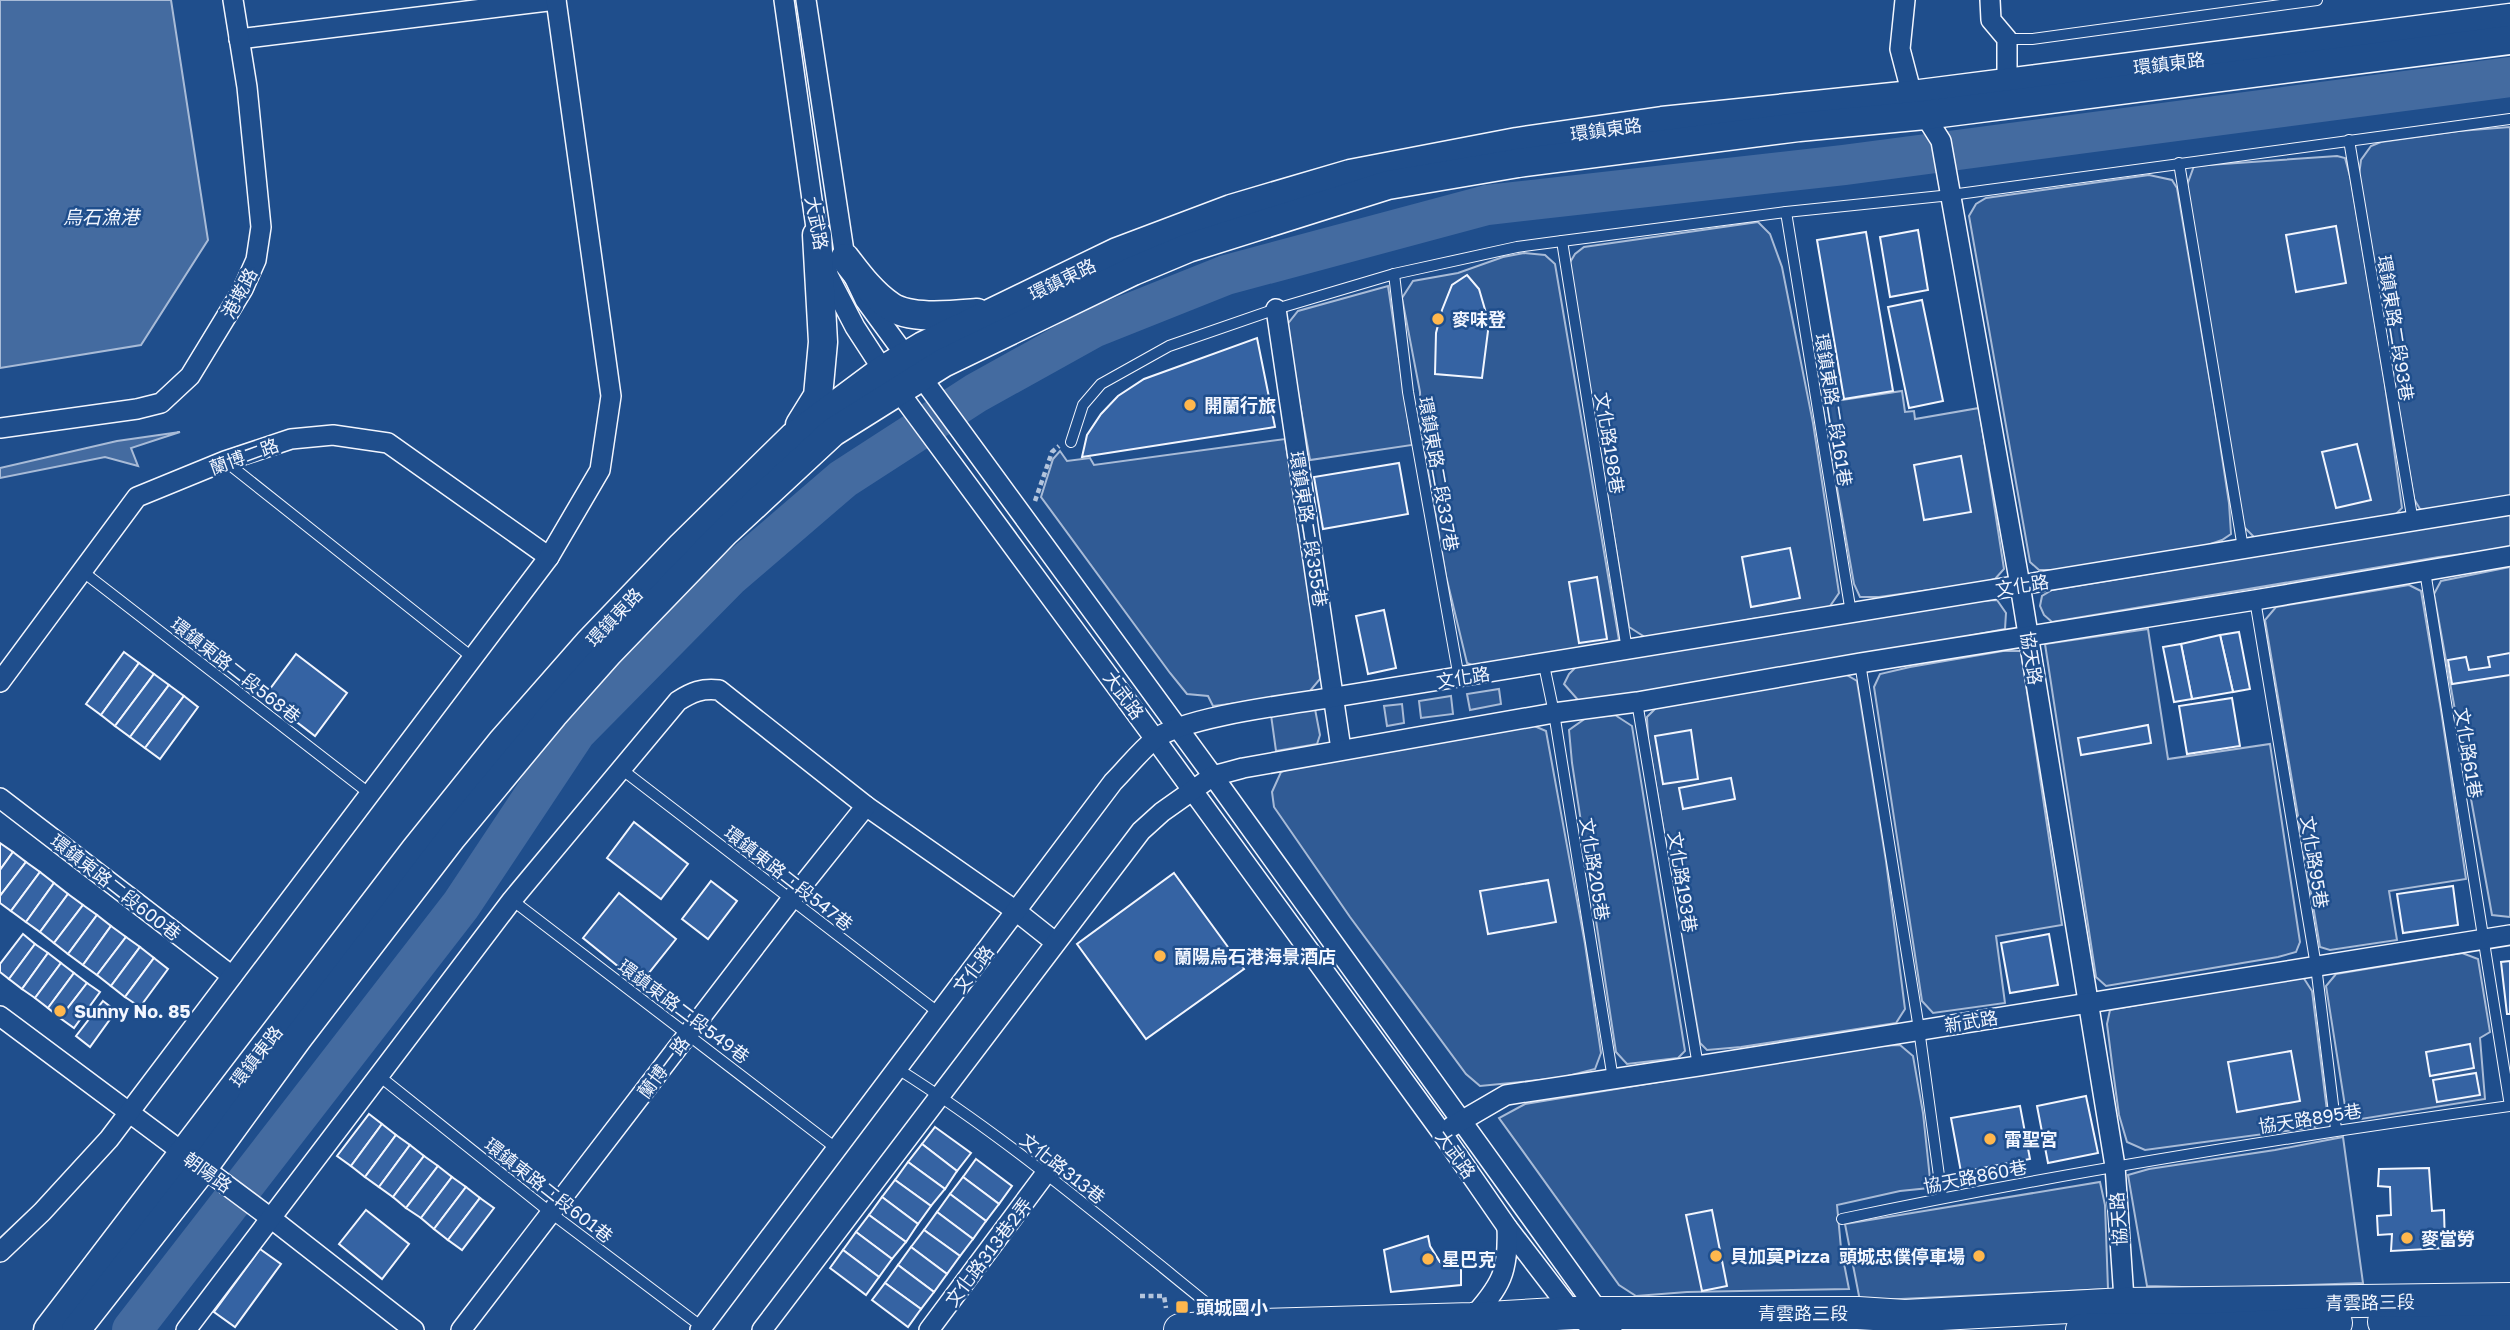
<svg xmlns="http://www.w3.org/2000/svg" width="2510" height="1330" viewBox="0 0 2510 1330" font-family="'Golos Text','Noto Sans TC',sans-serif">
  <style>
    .built { fill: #305b95; stroke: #a8bbd7; stroke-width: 2 }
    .water { fill: #446ba0; stroke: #a8bbd7; stroke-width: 2 }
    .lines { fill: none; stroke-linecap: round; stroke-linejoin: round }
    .river { stroke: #446ba0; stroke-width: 40 }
    .building { fill: #3563a3; stroke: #f2f6ff; stroke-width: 2 }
    .lane-casing { stroke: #f2f6ff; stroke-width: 12 }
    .street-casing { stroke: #f2f6ff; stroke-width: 22 }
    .secondary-casing { stroke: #f2f6ff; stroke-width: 31 }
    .primary-casing { stroke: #f2f6ff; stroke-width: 34 }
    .path { stroke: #b3c4dc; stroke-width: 4.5; stroke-dasharray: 5 3.5; stroke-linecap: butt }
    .lane { stroke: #1f4e8c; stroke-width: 10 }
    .street { stroke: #1f4e8c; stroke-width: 19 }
    .secondary { stroke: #1f4e8c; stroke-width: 28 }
    .primary { stroke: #1f4e8c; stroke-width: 32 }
    .poi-dot { fill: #ffb74d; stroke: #1f4e8c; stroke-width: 2.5 }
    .labels { text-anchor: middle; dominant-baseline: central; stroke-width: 5; stroke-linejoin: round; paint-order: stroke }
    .street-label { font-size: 18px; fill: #f2f6ff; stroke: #1f4e8c }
    .poi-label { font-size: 18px; font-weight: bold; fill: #f2f6ff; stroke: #1f4e8c; text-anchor: start }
    .water-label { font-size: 19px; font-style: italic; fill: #f2f6ff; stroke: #1f4e8c }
  </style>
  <rect width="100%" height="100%" fill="#1f4e8c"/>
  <!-- built -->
  <g class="built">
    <polygon points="2510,127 2510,499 2430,513 2420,509 2414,499 2359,175 2361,160 2371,146 2381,142 2459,131"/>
    <polygon points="2337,156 2345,158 2351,180 2384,377 2402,508 2393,517 2255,538 2244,527 2186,188 2194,166"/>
    <polygon points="2149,175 2172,180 2177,188 2215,411 2229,503 2231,534 2222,540 2196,549 2058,570 2039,570 2030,562 1969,216 1976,204 1986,198"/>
    <polygon points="1758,222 1770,234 1782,267 1813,423 1839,593 1828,609 1752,619 1648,639 1629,627 1569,264 1575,254 1584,247"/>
    <polygon points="1524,253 1545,255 1555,264 1619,640 1482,669 1467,663 1446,576 1421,427 1420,392 1402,298 1413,281 1458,273 1503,257"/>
    <polygon points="1388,286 1412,445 1310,460 1286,326 1298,311"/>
    <polygon points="1902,391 1905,412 1914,411 1915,419 1979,408 2004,569 1995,579 1980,583 1879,597 1860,597 1854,584 1822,403"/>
    <polygon points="1285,439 1309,586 1320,679 1310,691 1298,696 1213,706 1208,696 1187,694 1170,673 1041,497 1053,459 1060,451 1067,461 1090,458 1094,465"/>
    <polygon points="2510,514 2510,548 2439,557 2052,622 2044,615 2040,606 2042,596 2052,590"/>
    <polygon points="2510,567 2510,917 2492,915 2434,594 2441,581"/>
    <polygon points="2409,585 2421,591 2441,710 2466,879 2389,891 2397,940 2330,950 2320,947 2265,620 2276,607"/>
    <polygon points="1997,600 2006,613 2005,629 1927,644 1592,700 1578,700 1564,684 1569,674 1576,667 1978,601"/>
    <polygon points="2148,629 2168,759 2270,744 2300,942 2296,952 2278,957 2106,986 2096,977 2045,644"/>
    <polygon points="2003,651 2021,651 2062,925 1996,936 2005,1003 1933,1013 1922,1001 1874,687 1880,674 1910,667"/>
    <polygon points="1845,674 1857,681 1886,861 1905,1009 1896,1023 1741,1047 1707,1050 1700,1043 1648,739 1647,717 1659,705 1709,699"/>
    <polygon points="1499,689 1501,704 1470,710 1467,694"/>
    <polygon points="1451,696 1453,714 1421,718 1419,701"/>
    <polygon points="1402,704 1404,723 1387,726 1384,706"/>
    <polygon points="1315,709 1320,735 1317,744 1276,751 1271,715"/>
    <polygon points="1615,715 1632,726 1685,1051 1678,1058 1627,1064 1616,1052 1572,763 1569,730 1586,718"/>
    <polygon points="1532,725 1546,731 1585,944 1601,1053 1595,1069 1560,1078 1480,1086 1466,1074 1350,917 1274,807 1272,792 1281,772 1296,766"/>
    <polygon points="2462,953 2478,959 2490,1032 2480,1038 2485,1099 2361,1119 2345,1106 2326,986 2336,974"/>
    <polygon points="2303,977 2312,991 2328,1119 2315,1127 2145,1150 2127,1142 2119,1115 2113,1071 2107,1024 2110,1010 2268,981"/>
    <polygon points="1900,1045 1913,1056 1923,1113 1930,1179 1929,1188 1900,1191 1837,1205 1841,1248 1849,1289 1687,1292 1636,1296 1619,1285 1499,1118 1525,1104 1876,1046"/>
    <polygon points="2343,1137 2363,1283 2217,1288 2147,1286 2128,1175 2149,1169 2275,1150"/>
    <polygon points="2100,1182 2105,1205 2108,1289 1860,1301 1845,1224"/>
  </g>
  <!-- water -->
  <g class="water">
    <polygon points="0,0 171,0 208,240 141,345 0,368"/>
    <polygon points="180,432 131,448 138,466 105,457 0,478 0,468 117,441"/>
  </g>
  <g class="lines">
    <!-- river -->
    <polyline class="river" points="132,1330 461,905 576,732 730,576 843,479 976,393 1093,328 1226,275 1487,205 1844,165 2510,77"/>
  </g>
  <!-- building -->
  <g class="building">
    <polygon points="2336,226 2346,283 2296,292 2286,235"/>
    <polygon points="1918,230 1928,290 1890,297 1880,237"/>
    <polygon points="1866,232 1893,391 1844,399 1817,240"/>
    <polygon points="1467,275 1479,289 1486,313 1488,331 1482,378 1435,374 1436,333 1442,310 1452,285"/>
    <polygon points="1922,300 1943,401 1909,408 1888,307"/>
    <polygon points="1257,338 1275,427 1082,457 1087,435 1101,414 1118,396 1144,379"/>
    <polygon points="2357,444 2371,500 2336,508 2322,452"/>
    <polygon points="1961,456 1971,512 1924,520 1914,465"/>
    <polygon points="1399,463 1408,514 1323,529 1314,477"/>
    <polygon points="1790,548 1800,598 1751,607 1742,557"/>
    <polygon points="1597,577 1607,639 1579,643 1569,582"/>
    <polygon points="1384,610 1396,668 1368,674 1356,616"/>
    <polygon points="2239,632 2250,689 2233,692 2220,635"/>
    <polygon points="2220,635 2233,692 2192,699 2181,644"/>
    <polygon points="2181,644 2192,699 2174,702 2163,647"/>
    <polygon points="124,652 139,663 101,715 86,704"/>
    <polygon points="2510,653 2510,675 2452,684 2448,660 2466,657 2469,670 2490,667 2488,657"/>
    <polygon points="296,654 347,693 315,736 264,697"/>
    <polygon points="139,663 154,674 115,726 101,715"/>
    <polygon points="154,674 169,685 130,737 115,726"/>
    <polygon points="169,685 184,696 145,748 130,737"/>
    <polygon points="184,696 198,707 160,759 145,748"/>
    <polygon points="2232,698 2240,746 2187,754 2179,706"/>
    <polygon points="2148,725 2151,743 2081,755 2078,738"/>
    <polygon points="1691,730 1698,779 1663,784 1655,736"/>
    <polygon points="1731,778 1735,799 1683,809 1679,788"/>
    <polygon points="634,822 688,864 661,899 607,858"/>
    <polygon points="0,843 13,852 0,870"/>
    <polygon points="13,852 26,862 0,896 0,870"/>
    <polygon points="26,862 40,872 11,911 0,903 0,896"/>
    <polygon points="40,872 54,883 26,922 11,911"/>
    <polygon points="1174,873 1244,969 1146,1039 1077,944"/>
    <polygon points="1548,880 1556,922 1488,934 1480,891"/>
    <polygon points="711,881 737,901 708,939 682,919"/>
    <polygon points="54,883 68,894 40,932 26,922"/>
    <polygon points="2453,886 2458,925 2403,933 2397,894"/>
    <polygon points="619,893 676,939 640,984 583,938"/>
    <polygon points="68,894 83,905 54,943 40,932"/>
    <polygon points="83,905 97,915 68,954 54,943"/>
    <polygon points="97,915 111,926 83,965 68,954"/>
    <polygon points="111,926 126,937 97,975 83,965"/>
    <polygon points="23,934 35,944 9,979 0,972 0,964"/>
    <polygon points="2049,934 2058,985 2010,993 2001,943"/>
    <polygon points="126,937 140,947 111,986 97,975"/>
    <polygon points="35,944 48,953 22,989 9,979"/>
    <polygon points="140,947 154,958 125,997 111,986"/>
    <polygon points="48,953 61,963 35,998 22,989"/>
    <polygon points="154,958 168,969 140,1007 125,997"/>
    <polygon points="2510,961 2510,1014 2507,1014 2501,962"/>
    <polygon points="61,963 74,973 48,1008 35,998"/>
    <polygon points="74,973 87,983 60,1018 48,1008"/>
    <polygon points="87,983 100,992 74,1028 60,1018"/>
    <polygon points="103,1001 116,1011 90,1047 76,1036"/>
    <polygon points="2470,1044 2474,1068 2430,1076 2426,1052"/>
    <polygon points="2291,1051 2300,1101 2237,1112 2228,1062"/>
    <polygon points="2476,1073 2480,1095 2437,1102 2433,1080"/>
    <polygon points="2086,1096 2098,1153 2048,1163 2037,1106"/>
    <polygon points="2020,1106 2030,1159 1961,1172 1951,1118"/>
    <polygon points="369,1114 382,1124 351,1166 337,1156"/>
    <polygon points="382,1124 396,1135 365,1177 351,1166"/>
    <polygon points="935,1127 971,1153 957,1171 922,1144"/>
    <polygon points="396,1135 410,1145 379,1187 365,1177"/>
    <polygon points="922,1144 957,1171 945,1189 908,1162"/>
    <polygon points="410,1145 424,1156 393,1197 379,1187"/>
    <polygon points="424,1156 438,1166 406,1208 393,1197"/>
    <polygon points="976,1159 1012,1186 999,1204 963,1177"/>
    <polygon points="908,1162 945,1189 931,1206 895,1180"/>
    <polygon points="438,1166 452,1177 421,1218 406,1208"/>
    <polygon points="2429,1168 2432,1211 2444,1210 2445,1248 2391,1251 2392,1234 2378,1235 2377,1216 2391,1215 2390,1187 2378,1186 2379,1169"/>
    <polygon points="452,1177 466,1187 434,1229 421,1218"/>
    <polygon points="963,1177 999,1204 986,1221 950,1194"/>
    <polygon points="895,1180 931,1206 918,1224 882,1197"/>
    <polygon points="466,1187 480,1198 448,1240 434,1229"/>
    <polygon points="950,1194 986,1221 973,1239 937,1212"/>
    <polygon points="882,1197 918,1224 906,1242 869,1215"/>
    <polygon points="480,1198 494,1208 462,1250 448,1240"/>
    <polygon points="366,1210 409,1244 382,1279 339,1244"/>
    <polygon points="1712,1210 1727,1286 1702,1291 1686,1215"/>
    <polygon points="937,1212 973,1239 960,1256 924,1230"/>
    <polygon points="869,1215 906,1242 892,1259 856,1232"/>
    <polygon points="924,1230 960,1256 947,1274 911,1247"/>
    <polygon points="856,1232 892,1259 879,1277 843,1250"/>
    <polygon points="1428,1236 1430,1246 1440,1262 1461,1267 1461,1285 1391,1292 1384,1250"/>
    <polygon points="911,1247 947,1274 934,1292 898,1265"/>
    <polygon points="260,1249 281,1264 235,1327 214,1312"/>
    <polygon points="843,1250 879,1277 866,1295 830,1268"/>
    <polygon points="898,1265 934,1292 921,1309 885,1283"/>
    <polygon points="885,1283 921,1309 908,1327 872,1300"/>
  </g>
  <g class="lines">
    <defs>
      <g id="lane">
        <polyline points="2007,39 2032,39 2317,0"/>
        <polyline points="2349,140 2413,522"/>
        <polyline points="2179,163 2243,548"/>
        <polyline points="1786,212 1851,613"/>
        <polyline points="1562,241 1627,650"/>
        <polyline points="1394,274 1408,392 1459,678"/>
        <polyline points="1071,442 1083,405 1101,384 1169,346 1276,309 1394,274 1517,247 1562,241 1786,212 1951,195 2510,119"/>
        <polyline points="225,461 473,658"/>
        <polyline points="82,571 370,794"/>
        <polyline points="2425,571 2510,1106"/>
        <polyline points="2255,600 2316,966 2336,1129"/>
        <polyline points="1860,663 1919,1029 1942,1198"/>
        <polyline points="1544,665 1554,713 1613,1079"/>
        <polyline points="1637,702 1698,1066"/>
        <polyline points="620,768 939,1013"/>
        <polyline points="512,900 837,1149"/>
        <path d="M898 1069C1006 1137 1104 1220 1204 1301"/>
        <polyline points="378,1075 551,1213 702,1327"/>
        <path d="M1842 1219C2063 1172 2286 1137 2510 1106"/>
      </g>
      <g id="street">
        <polyline points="784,0 817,235 829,277 855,327 883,370 1155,739 1442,1133 1507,1227 1573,1313 1596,1330"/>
        <polyline points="806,0 845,258 865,300 1213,776 1612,1330"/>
        <polyline points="1905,0 1900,49 1912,95 1941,141 2020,585 2115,1166 2125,1314"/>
        <polyline points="1990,0 1991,20 2007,39 2007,84"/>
        <polyline points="239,39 556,0"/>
        <polyline points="1276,309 1341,749"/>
        <polyline points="0,428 137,409 161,403 190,376 243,289 256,260 261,227 247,87 233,0"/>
        <polyline points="0,682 137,497 225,461 291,439 333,435 388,443 549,557"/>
        <polyline points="0,798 232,976"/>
        <polyline points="0,1016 272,1219 414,1330"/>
        <polyline points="1451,1127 1506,1095 1698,1066 2510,935"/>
        <polyline points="0,1252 42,1212 109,1139 549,557 600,470 611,396 556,0"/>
        <path d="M1471 1319C1501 1286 1509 1272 1507 1227"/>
        <path d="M186 1330 512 900 678 701C692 692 702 688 719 690L866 806 1016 911 1055 942"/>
        <polyline points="461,1330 790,901 866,806"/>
        <path d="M700 1330 1113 782C1127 768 1140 751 1155 739 1186 716 1293 704 1335 697L2510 505"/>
        <polyline points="762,1330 1141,831 1162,812 1213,776 1243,768 1554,713 1637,702 1860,663 2255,600 2510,556"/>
        <polyline points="929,1330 1046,1173"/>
      </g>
      <g id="secondary">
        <path d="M845 258C858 275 872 294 890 306 910 320 953 315 977 313"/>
        <polyline points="800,425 818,396 823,342 817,235"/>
        <polyline points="48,1330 416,849 502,742 589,643 682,546 793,437 883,370 923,346 1117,252 1231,209 1350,174 1517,142 1662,121 1912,95 2510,18"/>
        <polyline points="76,1330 203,1168 297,1039 452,837 553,715 609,652 724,533 833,432 943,363 1133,271 1188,248 1388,185 1518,163 1799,127 1925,115 2510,40"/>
      </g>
      <g id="primary">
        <polyline points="2384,1322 2510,1323"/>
        <polyline points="1180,1330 1228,1326 1471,1319 1573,1313 1858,1313 1905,1316 2125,1304 2510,1299"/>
        <polyline points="2082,1330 2216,1329 2336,1323"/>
      </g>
    </defs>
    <!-- lane casing -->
    <use href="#lane" class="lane-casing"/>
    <!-- street casing -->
    <use href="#street" class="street-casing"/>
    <!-- secondary casing -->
    <use href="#secondary" class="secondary-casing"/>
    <!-- primary casing -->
    <use href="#primary" class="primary-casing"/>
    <!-- path -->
    <g class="path">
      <polyline points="1035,501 1052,452 1059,446"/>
      <polyline points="1140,1296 1164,1296 1166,1308"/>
    </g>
    <!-- lane -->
    <use href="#lane" class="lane"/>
    <!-- street -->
    <use href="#street" class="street"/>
    <!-- secondary -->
    <use href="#secondary" class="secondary"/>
    <!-- primary -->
    <use href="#primary" class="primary"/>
  </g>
  <!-- markers -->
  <g class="poi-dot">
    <circle cx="1438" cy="319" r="7"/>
    <circle cx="1190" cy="405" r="7"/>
    <circle cx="1160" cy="956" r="7"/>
    <circle cx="60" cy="1011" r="7"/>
    <circle cx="1990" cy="1139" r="7"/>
    <circle cx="2407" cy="1238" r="7"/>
    <circle cx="1716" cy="1256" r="7"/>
    <circle cx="1979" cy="1256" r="7"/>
    <circle cx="1428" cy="1259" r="7"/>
    <rect x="1175" y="1300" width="14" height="14" rx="3.5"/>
  </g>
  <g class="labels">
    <!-- street labels -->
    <g class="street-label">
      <text transform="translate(2169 63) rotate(-7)">環鎮東路</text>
      <text transform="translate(1606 129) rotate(-8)">環鎮東路</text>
      <text transform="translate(817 223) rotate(79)">大武路</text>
      <text transform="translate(1062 279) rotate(-26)">環鎮東路</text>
      <text transform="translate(239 293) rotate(-62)">港墘路</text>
      <text transform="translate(2396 328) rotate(81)">環鎮東路二段93巷</text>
      <text transform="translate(1834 410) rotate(81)">環鎮東路二段161巷</text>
      <text transform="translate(1610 443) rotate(81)">文化路198巷</text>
      <text transform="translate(244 456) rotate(-20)">蘭博二路</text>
      <text transform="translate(1439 474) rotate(80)">環鎮東路二段337巷</text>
      <text transform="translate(1309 529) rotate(81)">環鎮東路二段355巷</text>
      <text transform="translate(2022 585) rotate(-9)">文化路</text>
      <text transform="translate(614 617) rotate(-47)">環鎮東路</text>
      <text transform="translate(2032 658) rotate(81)">協天路</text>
      <text transform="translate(236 670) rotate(38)">環鎮東路二段568巷</text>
      <text transform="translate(1463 677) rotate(-9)">文化路</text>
      <text transform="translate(1124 695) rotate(54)">大武路</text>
      <text transform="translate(2469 753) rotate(81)">文化路61巷</text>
      <text transform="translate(2315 862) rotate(81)">文化路95巷</text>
      <text transform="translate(1595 869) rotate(81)">文化路205巷</text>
      <text transform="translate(789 878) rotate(38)">環鎮東路二段547巷</text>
      <text transform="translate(1683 882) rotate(81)">文化路193巷</text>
      <text transform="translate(116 887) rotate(38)">環鎮東路二段600巷</text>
      <text transform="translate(973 969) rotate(-53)">文化路</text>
      <text transform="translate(684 1011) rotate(37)">環鎮東路二段549巷</text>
      <text transform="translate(1971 1021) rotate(-9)">新武路</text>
      <text transform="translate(256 1056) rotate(-52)">環鎮東路</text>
      <text transform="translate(663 1067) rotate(-53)">蘭博一路</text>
      <text transform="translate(2310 1118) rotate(-9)">協天路895巷</text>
      <text transform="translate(1456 1154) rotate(55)">大武路</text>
      <text transform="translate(1063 1168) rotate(38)">文化路313巷</text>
      <text transform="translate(208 1172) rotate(36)">朝陽路</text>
      <text transform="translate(1975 1176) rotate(-11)">協天路860巷</text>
      <text transform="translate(549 1190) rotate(38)">環鎮東路二段601巷</text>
      <text transform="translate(2118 1219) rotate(-94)">協天路</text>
      <text transform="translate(988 1252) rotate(-53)">文化路313巷2弄</text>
      <text transform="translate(2370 1302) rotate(-1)">青雲路三段</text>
      <text x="1803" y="1313">青雲路三段</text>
    </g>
    <!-- poi labels -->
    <g class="poi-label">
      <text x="1452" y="319">麥味登</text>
      <text x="1204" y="405">開蘭行旅</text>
      <text x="1174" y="956">蘭陽烏石港海景酒店</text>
      <text x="74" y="1011">Sunny No. 85</text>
      <text x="2004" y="1139">雷聖宮</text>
      <text x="2421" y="1238">麥當勞</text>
      <text x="1730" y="1256">貝加莫Pizza</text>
      <text x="1965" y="1256" text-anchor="end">頭城忠僕停車場</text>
      <text x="1442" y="1259">星巴克</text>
      <text x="1196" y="1307">頭城國小</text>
    </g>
    <!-- water labels -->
    <g class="water-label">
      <text x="101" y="216">烏石漁港</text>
    </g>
  </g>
</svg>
